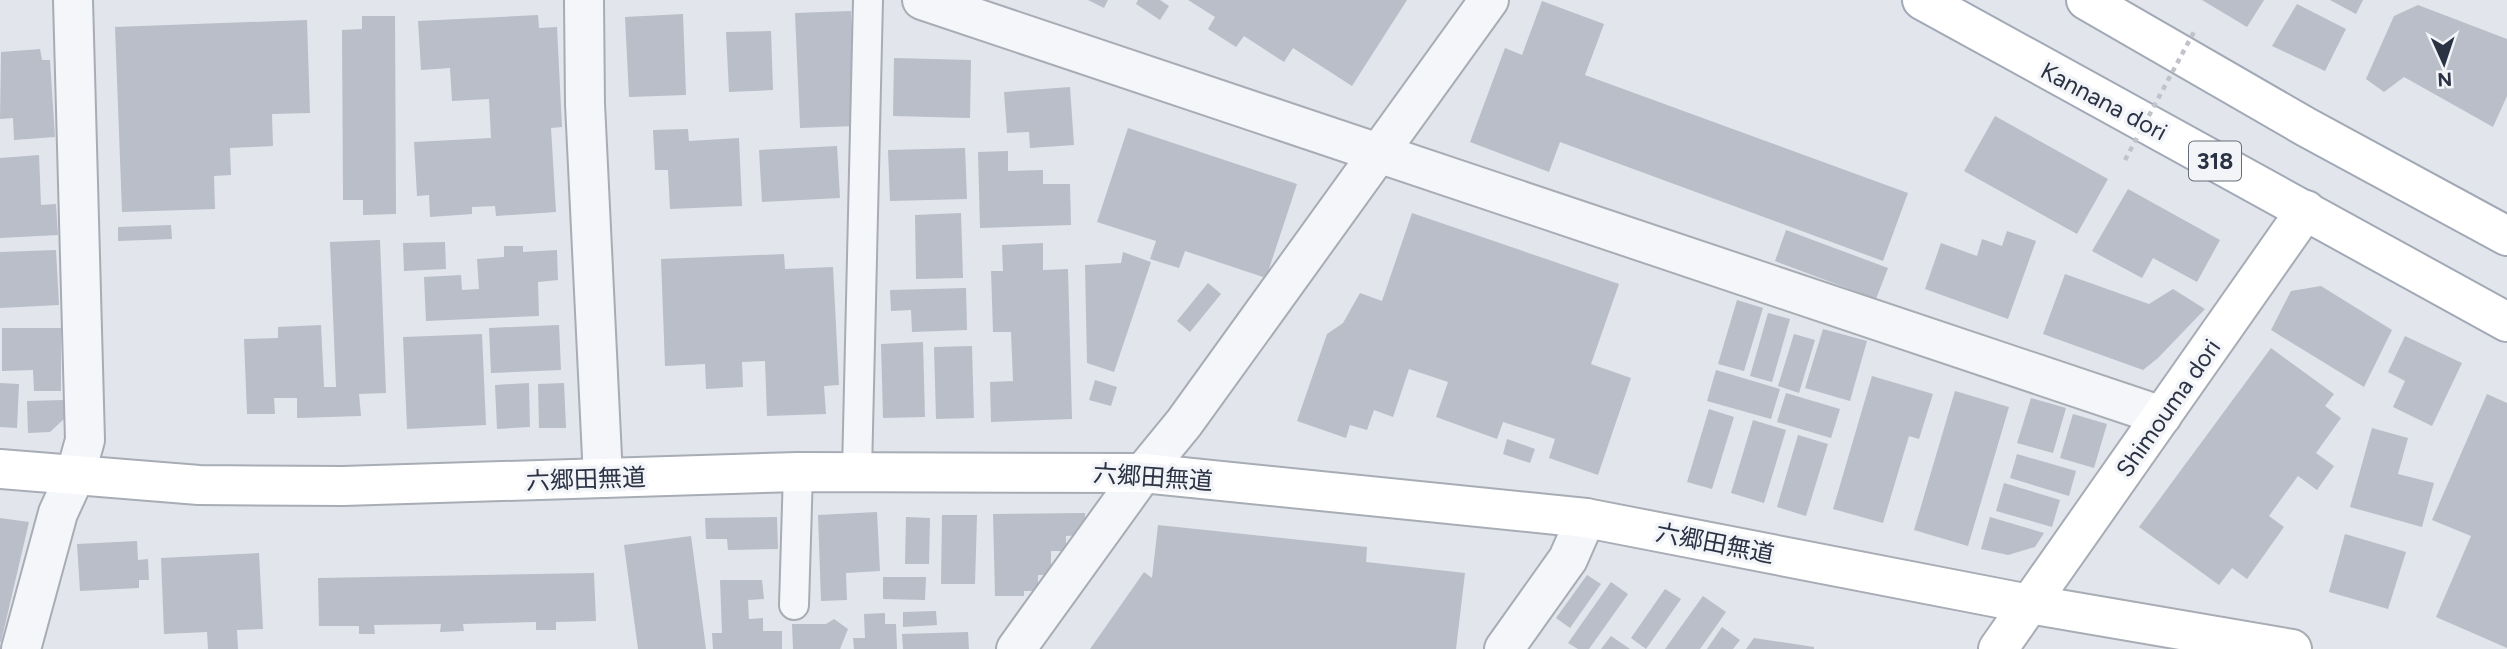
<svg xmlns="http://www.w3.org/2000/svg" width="2507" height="649" viewBox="0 0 2507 649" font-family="Figtree,'Noto Sans JP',sans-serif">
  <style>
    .building { fill: #b9bec8 }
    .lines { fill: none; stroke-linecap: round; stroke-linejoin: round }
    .lane-casing { stroke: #a7acb5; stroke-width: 32 }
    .street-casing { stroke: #a7acb5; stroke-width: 42 }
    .secondary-casing { stroke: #a7acb5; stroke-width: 42 }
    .primary-casing { stroke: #a2a9b6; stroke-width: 42 }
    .lane { stroke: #f5f6f9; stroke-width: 28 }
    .street { stroke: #f5f6f9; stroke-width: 38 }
    .secondary { stroke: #fff; stroke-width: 38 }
    .primary { stroke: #fff; stroke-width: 38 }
    .path-bridge { stroke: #c0c3ca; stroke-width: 4.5; stroke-dasharray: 5 5; stroke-linecap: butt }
    .labels { text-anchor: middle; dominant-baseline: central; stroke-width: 7; stroke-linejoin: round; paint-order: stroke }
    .shield { fill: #f2f4f8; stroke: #666c79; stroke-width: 2 }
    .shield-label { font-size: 23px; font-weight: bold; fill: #2a3243 }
    .street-label { font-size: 24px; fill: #2a3243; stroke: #f2f4f8 }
  </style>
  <rect width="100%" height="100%" fill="#e2e5eb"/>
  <!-- building -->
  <g class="building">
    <polygon points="1088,0 1108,0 1104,8"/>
    <polygon points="1138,0 1160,0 1169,6 1160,20 1136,4"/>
    <polygon points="1188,0 1407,0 1352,86 1293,48 1284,62 1244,36 1236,47 1208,29 1215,17"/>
    <polygon points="2202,0 2264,0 2247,27"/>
    <polygon points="2330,0 2363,0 2356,14"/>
    <polygon points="1542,1 1604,24 1585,75 1908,193 1883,261 1560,142 1549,172 1470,142 1505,48 1522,55"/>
    <polygon points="2297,4 2346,29 2325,71 2272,46"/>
    <polygon points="2418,5 2507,39 2507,96 2493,127 2404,77 2384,92 2366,79 2394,16"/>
    <polygon points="851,11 856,126 800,128 795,13"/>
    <polygon points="683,14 686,95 629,97 625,17"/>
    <polygon points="538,15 539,28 557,27 562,127 551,128 556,212 496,216 495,206 472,207 472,214 430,217 429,195 417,196 414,142 491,138 489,99 452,101 450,68 421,70 418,21"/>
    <polygon points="362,16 395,16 396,214 363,215 363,200 343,200 342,30 362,29"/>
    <polygon points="307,20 310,113 272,114 273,146 230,148 231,175 214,176 215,209 122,212 115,27"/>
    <polygon points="771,31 773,90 729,92 726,32"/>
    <polygon points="40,49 42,60 50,60 55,137 14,140 13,118 0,119 1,52"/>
    <polygon points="894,58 971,60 970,118 893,116"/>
    <polygon points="1070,87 1074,145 1030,148 1029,132 1007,133 1004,92"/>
    <polygon points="1995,116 2108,179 2077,234 1964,171"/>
    <polygon points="1128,128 1297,184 1266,278 1185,251 1179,268 1150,259 1156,241 1097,222"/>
    <polygon points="688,129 689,141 739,138 742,206 670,209 668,170 655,170 653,130"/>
    <polygon points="837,146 840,198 762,202 759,150"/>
    <polygon points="965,148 967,199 890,201 888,150"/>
    <polygon points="1008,151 1008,171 1043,170 1043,184 1070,184 1071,225 980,228 978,152"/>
    <polygon points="39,155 41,205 56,204 58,235 0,238 0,158"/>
    <polygon points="2128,189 2220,240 2197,282 2153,258 2142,278 2092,251"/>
    <polygon points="961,213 963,278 916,279 915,215"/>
    <polygon points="1412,213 1619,284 1591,364 1631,378 1598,475 1549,458 1555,439 1503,422 1497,439 1436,417 1448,382 1409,369 1393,417 1374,410 1367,430 1350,425 1346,438 1297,421 1327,334 1343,323 1360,293 1382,301"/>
    <polygon points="171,225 172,239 118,241 118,227"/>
    <polygon points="1786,230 1888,268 1876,299 1775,261"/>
    <polygon points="2007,231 2036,241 2008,319 1925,289 1941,243 1977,256 1982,239 2002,246"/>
    <polygon points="380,240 386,393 359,394 361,416 297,418 297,398 274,398 275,414 247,414 244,339 278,338 278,327 321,325 324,387 336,387 330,242"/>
    <polygon points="445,242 446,269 404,271 403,243"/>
    <polygon points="1043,243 1043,270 1068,269 1072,419 991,422 990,382 1013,381 1011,332 993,332 991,271 1003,271 1002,245"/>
    <polygon points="504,246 523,246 523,252 557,250 558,280 538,282 539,316 426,321 424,277 461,275 462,290 479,289 477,259 504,257"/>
    <polygon points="56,250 59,305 0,308 0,252"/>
    <polygon points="1123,252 1151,262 1114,372 1087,363 1085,265 1121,263"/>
    <polygon points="784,254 785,269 833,267 839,385 824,386 826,414 767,416 765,361 742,362 743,387 706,389 705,364 665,366 661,259"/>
    <polygon points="2065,274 2149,304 2173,289 2205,309 2158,358 2143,370 2043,334"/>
    <polygon points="1208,283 1221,294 1190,332 1177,321"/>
    <polygon points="2321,286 2392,330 2364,387 2271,330 2291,291"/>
    <polygon points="966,288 967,330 912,332 911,310 891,311 890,290"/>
    <polygon points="1737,300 1763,308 1744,371 1718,364"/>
    <polygon points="1768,313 1790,319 1772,382 1750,376"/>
    <polygon points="559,325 561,370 491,373 489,328"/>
    <polygon points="2,328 61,328 61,391 34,391 33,370 2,371"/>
    <polygon points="1823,329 1867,341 1850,401 1805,388"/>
    <polygon points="482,334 486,425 407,429 403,337"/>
    <polygon points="1794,334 1815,340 1799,393 1778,386"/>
    <polygon points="2405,336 2462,363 2432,426 2393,407 2405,381 2388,372"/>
    <polygon points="923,342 925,417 883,418 881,344"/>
    <polygon points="972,346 974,418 936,419 934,347"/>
    <polygon points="2271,348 2334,394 2325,406 2341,418 2316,453 2334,466 2317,490 2298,476 2269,516 2284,527 2247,579 2232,568 2219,585 2139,527"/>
    <polygon points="1716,370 1780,389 1771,419 1707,401"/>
    <polygon points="1872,376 1933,394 1919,439 1909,436 1883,523 1833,509"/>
    <polygon points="1095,380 1117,387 1111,406 1089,400"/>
    <polygon points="0,383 19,384 17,428 0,427"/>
    <polygon points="529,383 530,427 497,429 495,385"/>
    <polygon points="564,383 566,428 539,428 538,384"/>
    <polygon points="1955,391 2009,407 1968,546 1914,530"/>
    <polygon points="1786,393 1840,409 1831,438 1777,422"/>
    <polygon points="2487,394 2507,403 2507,648 2436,617 2471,536 2432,520"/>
    <polygon points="2031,398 2066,408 2053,453 2017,443"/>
    <polygon points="63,400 65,418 50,432 28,433 27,401"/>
    <polygon points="1709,409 1734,417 1712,489 1687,482"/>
    <polygon points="2073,414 2107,424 2094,468 2060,458"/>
    <polygon points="1753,420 1786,430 1764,503 1731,493"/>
    <polygon points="2372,428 2408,438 2398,474 2434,483 2422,527 2350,507"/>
    <polygon points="1798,435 1828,444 1806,516 1777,507"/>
    <polygon points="1507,439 1535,449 1530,463 1503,454"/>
    <polygon points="2017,454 2076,471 2069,496 2010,478"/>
    <polygon points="2004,483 2060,500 2052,527 1996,511"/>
    <polygon points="877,512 880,571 846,573 847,600 821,601 818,515"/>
    <polygon points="1085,513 1086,535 1066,536 1066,551 1051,551 1051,575 1038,575 1038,591 1024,591 1024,596 995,596 993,514"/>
    <polygon points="942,515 977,515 975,584 941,584"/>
    <polygon points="777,517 778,549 728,550 727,539 706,539 705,518"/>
    <polygon points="906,517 930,518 929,564 905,564"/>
    <polygon points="1990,517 2044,533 2035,547 2008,555 1981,549"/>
    <polygon points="0,518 29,522 1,642 0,642"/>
    <polygon points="1158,525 1367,547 1366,562 1465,573 1456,649 1090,649 1144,572 1152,578"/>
    <polygon points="2345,534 2406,552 2388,609 2329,592"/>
    <polygon points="691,536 706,649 638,649 624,545"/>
    <polygon points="137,541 138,560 148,559 149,580 139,580 139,588 80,591 77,544"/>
    <polygon points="259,553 263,629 237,630 238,649 208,649 207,632 164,634 161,558"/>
    <polygon points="594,573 596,621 556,622 556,630 536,630 536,622 463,624 464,631 440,632 441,624 374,625 375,634 359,634 359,626 319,626 318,578"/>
    <polygon points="1587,575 1601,584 1570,628 1556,618"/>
    <polygon points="883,577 926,577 925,600 883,599"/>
    <polygon points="720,580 762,580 764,599 748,600 749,619 763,618 763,631 782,631 782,649 713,649 712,633 722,633"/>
    <polygon points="1611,582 1628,594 1589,649 1578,649 1568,643"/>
    <polygon points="1665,589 1681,599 1646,649 1631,638"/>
    <polygon points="1703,596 1726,612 1700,649 1665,649"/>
    <polygon points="936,611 937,625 903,627 903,612"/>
    <polygon points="885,613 885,624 896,624 897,649 854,649 853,638 865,638 864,614"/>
    <polygon points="834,619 848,629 840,649 793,649 792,624 826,624"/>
    <polygon points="1722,627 1740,640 1733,649 1707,649"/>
    <polygon points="968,632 969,649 903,649 902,634"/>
    <polygon points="1611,636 1630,649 1601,649"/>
    <polygon points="1754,638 1814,647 1814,649 1746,649"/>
  </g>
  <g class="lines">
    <defs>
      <g id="lane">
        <polyline points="857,472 868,0"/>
        <polyline points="794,605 798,472"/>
      </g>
      <g id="street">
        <polyline points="584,0 585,104 603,478"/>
        <polyline points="922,0 2162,416"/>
        <polyline points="21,649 58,513 75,476 85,440 73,0"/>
        <polyline points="1016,649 1143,473 1184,423 1489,0"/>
        <polyline points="1504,649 1568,559 1586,518"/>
      </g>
      <g id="secondary">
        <polyline points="0,469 199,485 343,486 798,472 1143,473 1586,518 2029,604 2292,649"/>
        <polyline points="1998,649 2306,210"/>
      </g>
      <g id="primary">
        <polyline points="1922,0 2507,322"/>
        <polyline points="2086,0 2306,127 2507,236"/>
      </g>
    </defs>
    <!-- lane casing -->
    <use href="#lane" class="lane-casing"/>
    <!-- street casing -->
    <use href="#street" class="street-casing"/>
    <!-- secondary casing -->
    <use href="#secondary" class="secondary-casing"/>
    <!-- primary casing -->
    <use href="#primary" class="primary-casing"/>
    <!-- lane -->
    <use href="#lane" class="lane"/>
    <!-- street -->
    <use href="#street" class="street"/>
    <!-- secondary -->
    <use href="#secondary" class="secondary"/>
    <!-- primary -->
    <use href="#primary" class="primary"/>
    <!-- path-bridge -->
    <polyline class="path-bridge" points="2125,160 2195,30"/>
  </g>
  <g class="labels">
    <!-- shield labels -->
    <rect class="shield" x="2189" y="141.5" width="52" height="39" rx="5"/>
    <g class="shield-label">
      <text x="2215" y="161">318</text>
    </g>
    <!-- street labels -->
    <g class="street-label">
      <text transform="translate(2104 101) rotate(28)">Kannana dori</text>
      <text transform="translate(2168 408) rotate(-55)">Shimouma dori</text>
      <text transform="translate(1153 477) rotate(4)">六郷田無道</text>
      <text transform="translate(586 479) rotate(-2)">六郷田無道</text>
      <text transform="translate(1715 543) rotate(11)">六郷田無道</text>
    </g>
  </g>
  <!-- north arrow -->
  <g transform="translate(2444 63) rotate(177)" stroke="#f2f4f8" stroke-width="5" paint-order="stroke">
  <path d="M0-5L12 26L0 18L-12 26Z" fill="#2a3243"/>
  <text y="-10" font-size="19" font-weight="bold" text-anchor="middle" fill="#2a3243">N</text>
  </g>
</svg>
